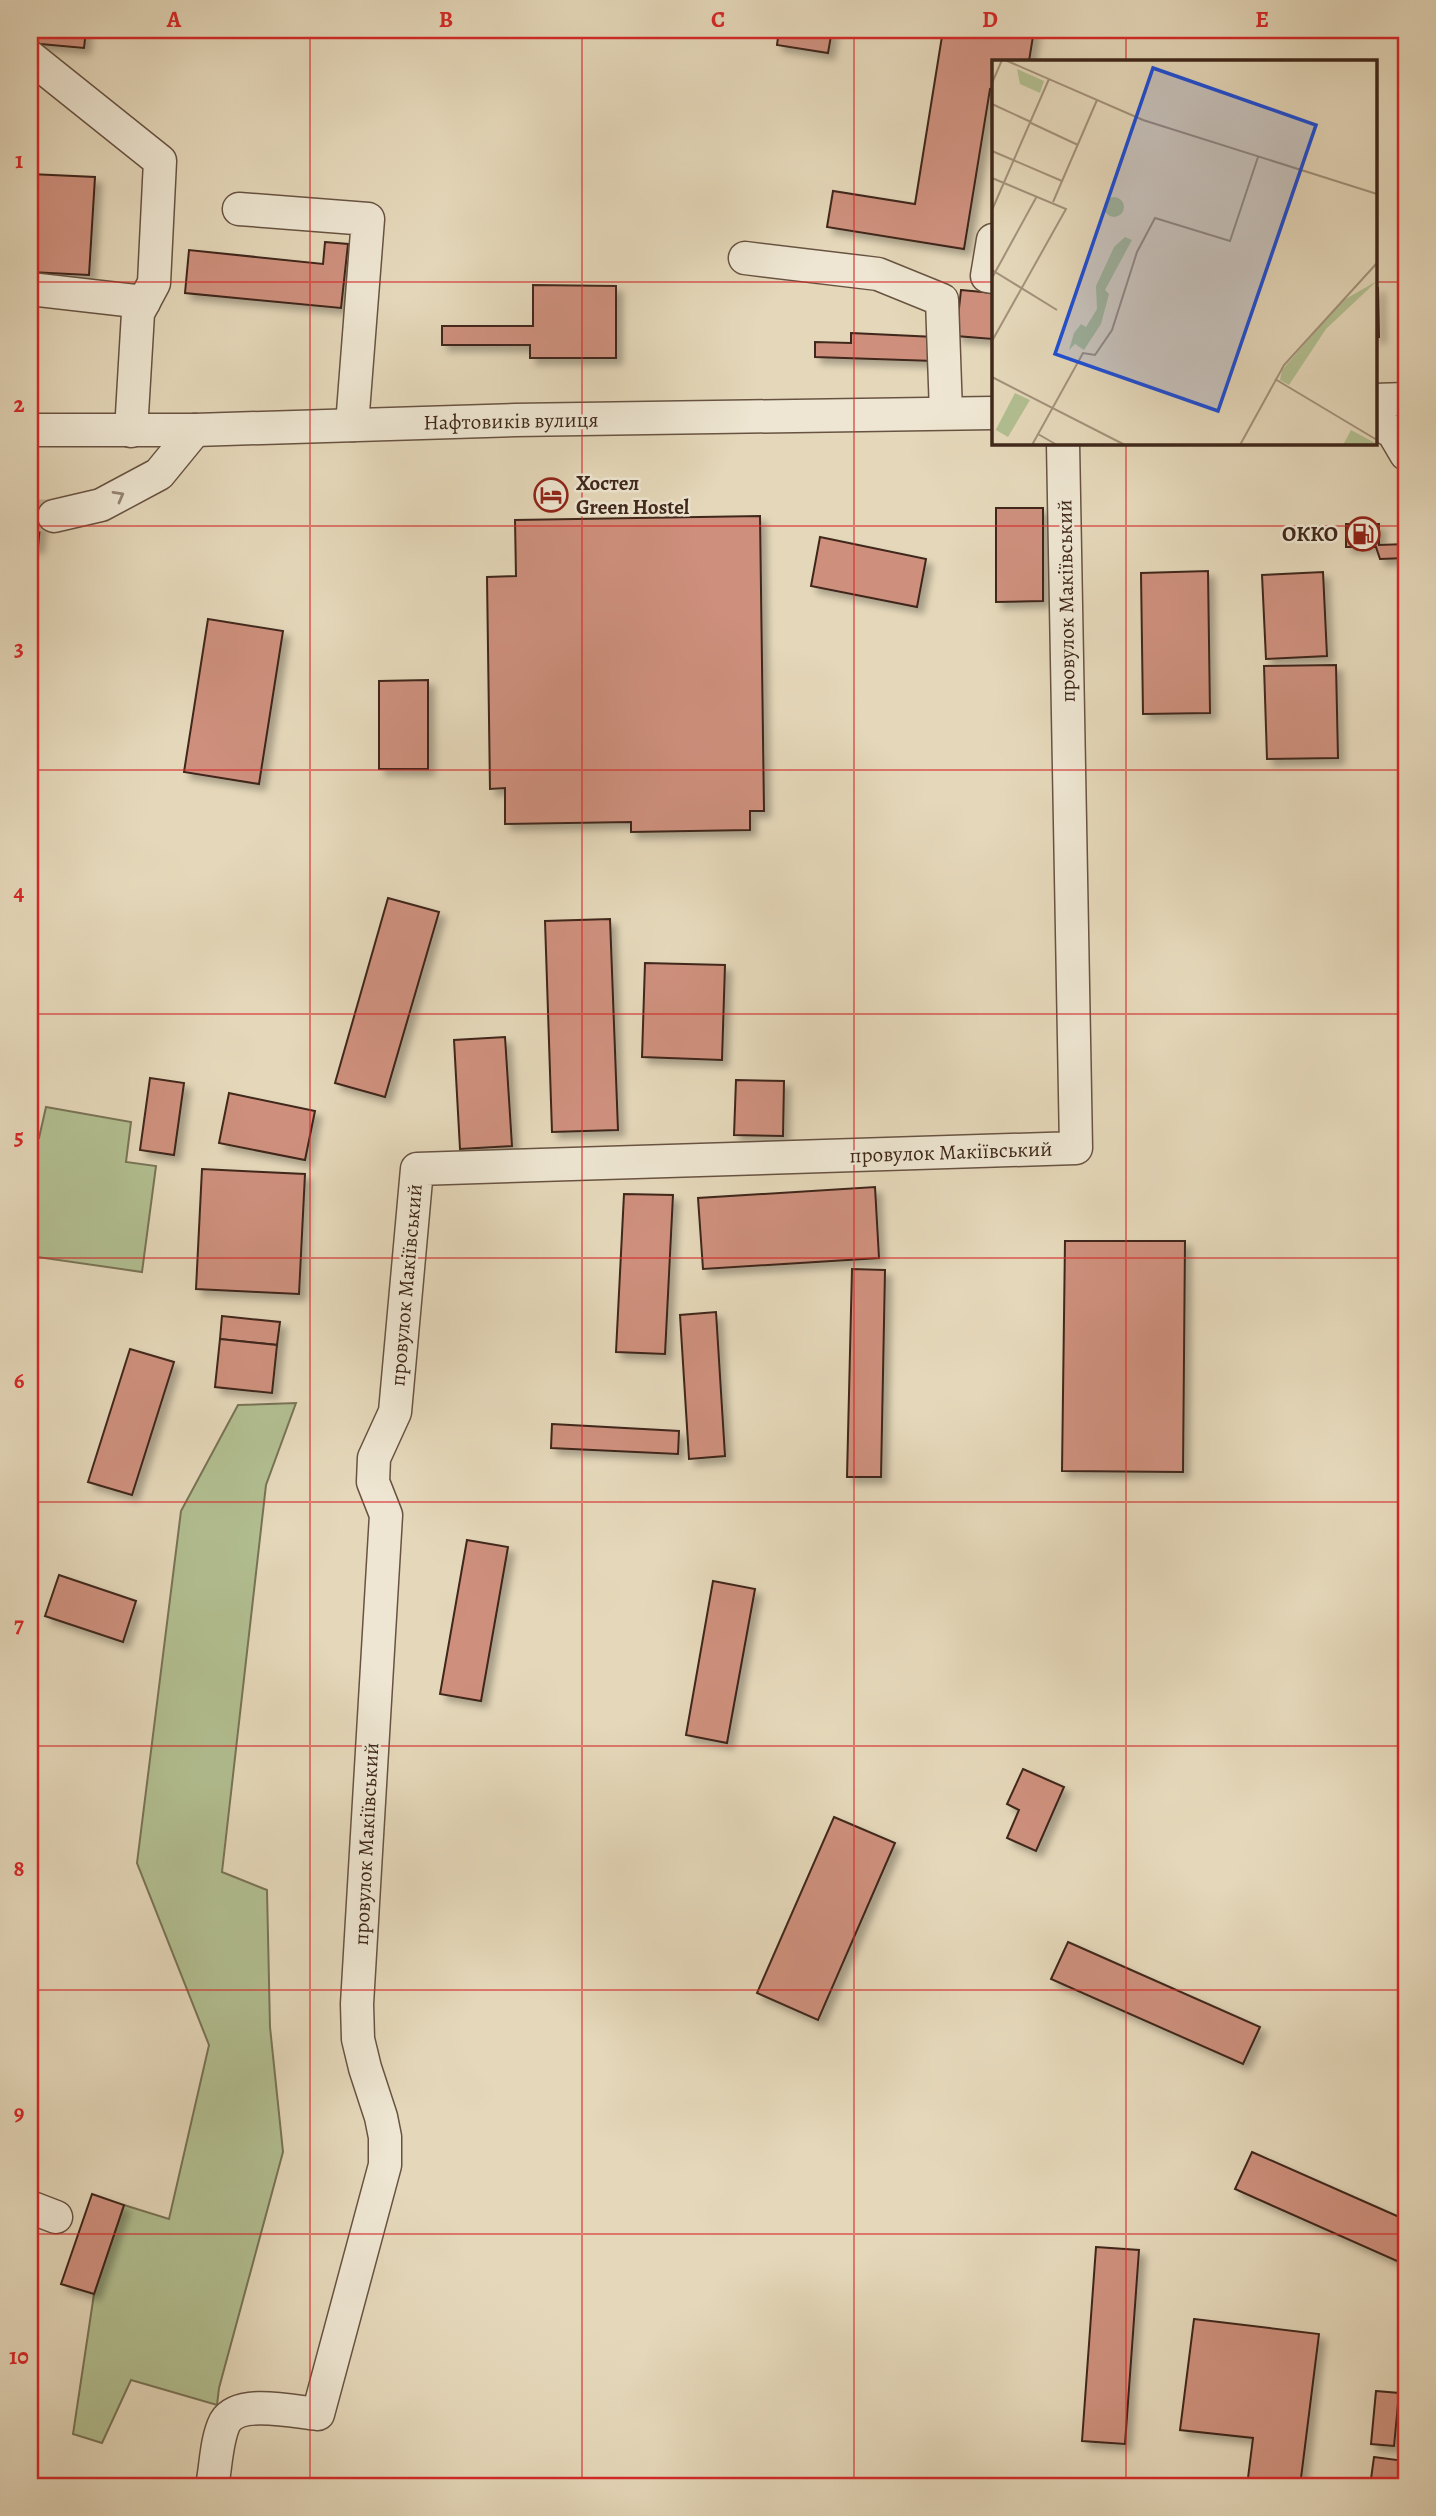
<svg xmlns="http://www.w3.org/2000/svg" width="1436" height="2516" viewBox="0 0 1436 2516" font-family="Alegreya,serif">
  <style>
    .green { fill: #b2bf91; stroke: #787356; stroke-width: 2 }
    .building { fill: #ce907d; stroke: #3f271a; stroke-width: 2; filter: url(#shadow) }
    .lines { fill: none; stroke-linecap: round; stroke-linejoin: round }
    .minor-tunnel { stroke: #c4b59a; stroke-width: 32; stroke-dasharray: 32 16; stroke-linecap: butt }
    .minor-casing { stroke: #685342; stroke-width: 35 }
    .minor { stroke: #eee6d2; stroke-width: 32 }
    .oneway { stroke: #968676 }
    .grid { fill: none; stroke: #d62828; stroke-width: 2; stroke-opacity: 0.55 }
    .labels { text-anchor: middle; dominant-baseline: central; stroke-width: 5; stroke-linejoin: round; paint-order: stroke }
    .street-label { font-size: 21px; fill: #3f271a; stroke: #eee6d2 }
    .poi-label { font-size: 21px; font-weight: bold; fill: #3f271a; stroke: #eee6d2; text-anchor: start }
    .inset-road { fill: none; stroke: #a3917a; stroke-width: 2 }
    .view { fill: #1d4ed8; fill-opacity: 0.15; stroke: #1d4ed8; stroke-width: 3.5 }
    .inset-edge { fill: none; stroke: #3f271a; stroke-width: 3.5 }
    .neatline { fill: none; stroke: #d62828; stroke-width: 2.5 }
    .grid-label { font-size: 23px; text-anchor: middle; font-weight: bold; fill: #d62828 }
  </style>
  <defs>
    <filter id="shadow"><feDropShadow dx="6" dy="6" stdDeviation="3.5" flood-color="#0004"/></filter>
  </defs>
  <rect width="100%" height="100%" fill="#e5d8ba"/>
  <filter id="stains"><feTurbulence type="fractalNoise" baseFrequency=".00286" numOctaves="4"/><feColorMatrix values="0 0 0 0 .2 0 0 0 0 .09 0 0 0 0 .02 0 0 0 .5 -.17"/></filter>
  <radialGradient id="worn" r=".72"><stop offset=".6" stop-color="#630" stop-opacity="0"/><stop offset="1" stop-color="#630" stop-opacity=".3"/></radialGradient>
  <!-- green -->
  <g class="green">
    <polygon points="46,1107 131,1122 126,1162 156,1166 142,1272 30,1256 30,1138 39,1138"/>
    <polygon points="296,1403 266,1485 222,1872 267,1890 270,2027 283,2152 219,2388 217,2405 131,2380 102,2443 73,2434 94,2294 124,2205 169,2219 209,2045 137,1863 181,1511 238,1405"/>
  </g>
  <!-- building -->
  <g class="building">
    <polygon points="30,30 86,30 84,48 30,43"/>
    <polygon points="779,30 832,30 828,53 777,45"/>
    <polygon points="943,30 1034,30 1029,61 993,61 993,90 990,89 964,249 827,227 833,191 915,204"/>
    <polygon points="30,174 95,177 89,275 30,272"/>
    <polygon points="325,242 348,244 341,308 185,293 189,250 323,264"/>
    <polygon points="533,285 616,286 616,358 530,358 530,345 442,345 442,326 533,326"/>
    <polygon points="1375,288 1378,288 1379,337 1375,337"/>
    <polygon points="961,290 993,293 993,339 956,336"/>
    <polygon points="851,333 935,337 934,361 815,357 815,342 851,343"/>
    <polygon points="30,503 42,504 38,547 30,547"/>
    <polygon points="996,508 1043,508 1043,601 996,602"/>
    <polygon points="760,516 764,811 750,811 750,830 631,832 631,822 505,824 505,788 490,789 487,577 516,576 515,520"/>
    <polygon points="1346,524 1379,524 1379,545 1406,544 1406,558 1380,559 1376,547 1346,547"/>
    <polygon points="820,537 926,559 917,607 811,586"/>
    <polygon points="1208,571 1210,713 1143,714 1141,573"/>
    <polygon points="1323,572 1327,656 1266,659 1262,575"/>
    <polygon points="208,619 283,631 259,784 184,772"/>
    <polygon points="1336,665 1338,758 1267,759 1264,666"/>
    <polygon points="428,680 428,769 379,769 379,681"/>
    <polygon points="388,898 439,912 385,1097 335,1083"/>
    <polygon points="610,919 618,1130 552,1132 545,921"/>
    <polygon points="645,963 725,965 722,1060 642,1057"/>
    <polygon points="505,1037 512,1146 460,1149 454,1040"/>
    <polygon points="150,1078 184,1083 174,1155 140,1150"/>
    <polygon points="736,1080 784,1081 783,1136 734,1135"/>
    <polygon points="229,1093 315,1111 305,1160 219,1143"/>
    <polygon points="202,1169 305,1174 299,1294 196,1289"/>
    <polygon points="875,1187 879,1258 703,1269 698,1198"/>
    <polygon points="624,1194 673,1195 665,1354 616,1352"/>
    <polygon points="1065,1241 1185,1241 1183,1472 1062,1471"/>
    <polygon points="852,1269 885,1270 881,1477 847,1477"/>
    <polygon points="716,1312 725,1456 689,1459 680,1315"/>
    <polygon points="222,1316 280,1322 277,1345 220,1339"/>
    <polygon points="220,1339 277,1345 272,1393 215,1387"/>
    <polygon points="130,1349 174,1362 132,1495 88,1482"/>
    <polygon points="552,1424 679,1431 678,1454 551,1448"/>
    <polygon points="467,1540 508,1547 481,1701 440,1694"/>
    <polygon points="59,1575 136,1601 123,1642 45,1616"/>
    <polygon points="713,1581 755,1589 727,1743 686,1735"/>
    <polygon points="1023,1769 1064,1787 1036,1851 1007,1838 1019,1810 1007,1804"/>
    <polygon points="834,1817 895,1843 818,2020 757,1993"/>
    <polygon points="1068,1942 1260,2027 1243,2064 1051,1979"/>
    <polygon points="1252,2152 1406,2220 1406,2265 1235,2189"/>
    <polygon points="92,2194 124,2205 94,2294 61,2284"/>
    <polygon points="1096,2247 1139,2250 1125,2444 1082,2441"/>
    <polygon points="1194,2319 1319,2334 1300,2486 1247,2486 1253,2438 1180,2430"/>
    <polygon points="1376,2391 1399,2393 1394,2446 1371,2444"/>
    <polygon points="1374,2457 1405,2461 1402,2486 1370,2486"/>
  </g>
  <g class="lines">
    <!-- minor-tunnel -->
    <polyline class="minor-tunnel" points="30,515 54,516"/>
    <defs>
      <g id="minor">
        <polyline points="30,57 160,161 154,283 138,313 131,431"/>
        <polyline points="239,209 368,219 352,425"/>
        <polyline points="993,240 987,276 993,277"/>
        <polyline points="745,258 878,274 942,300 946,413"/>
        <polyline points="30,289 144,302"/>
        <polyline points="1375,400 1406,399"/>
        <polyline points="1375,422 1393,432 1406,454"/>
        <polyline points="30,430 195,430 515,420 993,413"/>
        <polyline points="54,516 101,505 159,474 195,430"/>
        <polyline points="30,2207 56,2217"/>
        <path d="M212 2486C216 2467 216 2440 225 2422 239 2398 295 2412 318 2414L385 2165V2137L381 2117 365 2068 358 2039 357 2004 386 1515 373 1482 374 1458 395 1412 417 1169 1076 1148 1063 443"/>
      </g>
    </defs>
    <!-- minor casing -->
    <use href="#minor" class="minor-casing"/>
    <!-- minor -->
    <use href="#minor" class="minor"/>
  </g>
  <!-- one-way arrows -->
  <defs><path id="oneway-chevron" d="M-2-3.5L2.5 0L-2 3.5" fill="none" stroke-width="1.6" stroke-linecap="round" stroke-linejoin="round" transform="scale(1.75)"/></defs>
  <use class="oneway" href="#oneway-chevron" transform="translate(119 496) rotate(-29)"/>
  <!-- grid -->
  <path class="grid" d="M310 30V2486M582 30V2486M854 30V2486M1126 30V61M30 282H993M1375 282H1406M1126 443V2486M30 526H1406M30 770H1406M30 1014H1406M30 1258H1406M30 1502H1406M30 1746H1406M30 1990H1406M30 2234H1406"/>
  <!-- icons -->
  <defs>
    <symbol id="hotel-ring" viewBox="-11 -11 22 22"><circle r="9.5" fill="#eee6d2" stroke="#8f2418" stroke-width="1.5"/><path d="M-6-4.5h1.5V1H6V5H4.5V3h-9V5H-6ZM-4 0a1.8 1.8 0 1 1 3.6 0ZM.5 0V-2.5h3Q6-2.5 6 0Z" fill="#8f2418"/></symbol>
    <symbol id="fuel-ring" viewBox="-11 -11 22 22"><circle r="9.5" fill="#eee6d2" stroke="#8f2418" stroke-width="1.5"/><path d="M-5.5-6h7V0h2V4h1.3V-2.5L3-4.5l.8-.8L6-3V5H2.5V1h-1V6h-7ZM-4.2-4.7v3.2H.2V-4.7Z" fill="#8f2418"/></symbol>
  </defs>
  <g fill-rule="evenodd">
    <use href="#hotel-ring" x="532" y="476" width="38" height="38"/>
    <use href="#fuel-ring" x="1344" y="515" width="38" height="38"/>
  </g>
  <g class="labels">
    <!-- street labels -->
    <g class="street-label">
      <text transform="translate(511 421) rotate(-1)">Нафтовиків вулиця</text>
      <text transform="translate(1066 601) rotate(-91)">провулок Макіївський</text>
      <text transform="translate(951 1152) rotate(-2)">провулок Макіївський</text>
      <text transform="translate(406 1285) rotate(-85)">провулок Макіївський</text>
      <text transform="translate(366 1844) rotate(-87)">провулок Макіївський</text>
    </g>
    <!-- poi labels -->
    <g class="poi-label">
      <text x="576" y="483">Хостел<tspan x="576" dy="24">Green Hostel</tspan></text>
      <text x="1338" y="534" text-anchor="end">ОККО</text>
    </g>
  </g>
  <!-- overview -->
  <g transform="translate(992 60)">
    <rect width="385" height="385" fill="#e5d8ba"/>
    <path d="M25 9 52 21 48 33 28 24ZM112 147a10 10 0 1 1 20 0a10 10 0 1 1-20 0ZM133 177 140 180 113 230 117 234 109 264 92 290 83 284 77 290 82 273 89 264 94 267 105 249 104 226 122 187ZM385 221 334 269 297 325 288 320 290 310 350 241ZM23 333 38 340 16 377 4 370 0 377ZM359 370 385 384V385H351Z" fill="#b2bf91"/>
    <path class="inset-road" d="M13 0 151 60 385 134M0 23 10 0M0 44 39 62M39 63 86 85M0 91 70 121M0 118 74 149 0 281M61 142 105 40M0 150 57 19M0 210 65 250M0 218 45 136M0 317 133 385M283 319 385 380M46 374 65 385M40 385 91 293 103 295 120 270 145 192 163 158 238 181 266 97M248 385 292 305 385 203"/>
    <path class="view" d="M161 8 324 65 226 351 63 294Z"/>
    <rect width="385" height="385" class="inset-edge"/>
  </g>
  <!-- margin -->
  <rect width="1436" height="2516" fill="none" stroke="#e5d8ba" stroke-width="77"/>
  <rect x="38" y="38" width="1360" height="2440" class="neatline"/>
  <g class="grid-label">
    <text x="174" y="27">A</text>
    <text x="446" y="27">B</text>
    <text x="718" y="27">C</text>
    <text x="990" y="27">D</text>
    <text x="1262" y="27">E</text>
    <text x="19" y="168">1</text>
    <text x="19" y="412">2</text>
    <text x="19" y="656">3</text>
    <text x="19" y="900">4</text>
    <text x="19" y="1144">5</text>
    <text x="19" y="1388">6</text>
    <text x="19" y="1632">7</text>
    <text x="19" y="1876">8</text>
    <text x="19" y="2120">9</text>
    <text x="19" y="2364">10</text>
  </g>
  <rect width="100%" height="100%" filter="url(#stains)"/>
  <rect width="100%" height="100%" fill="url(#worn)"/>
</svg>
